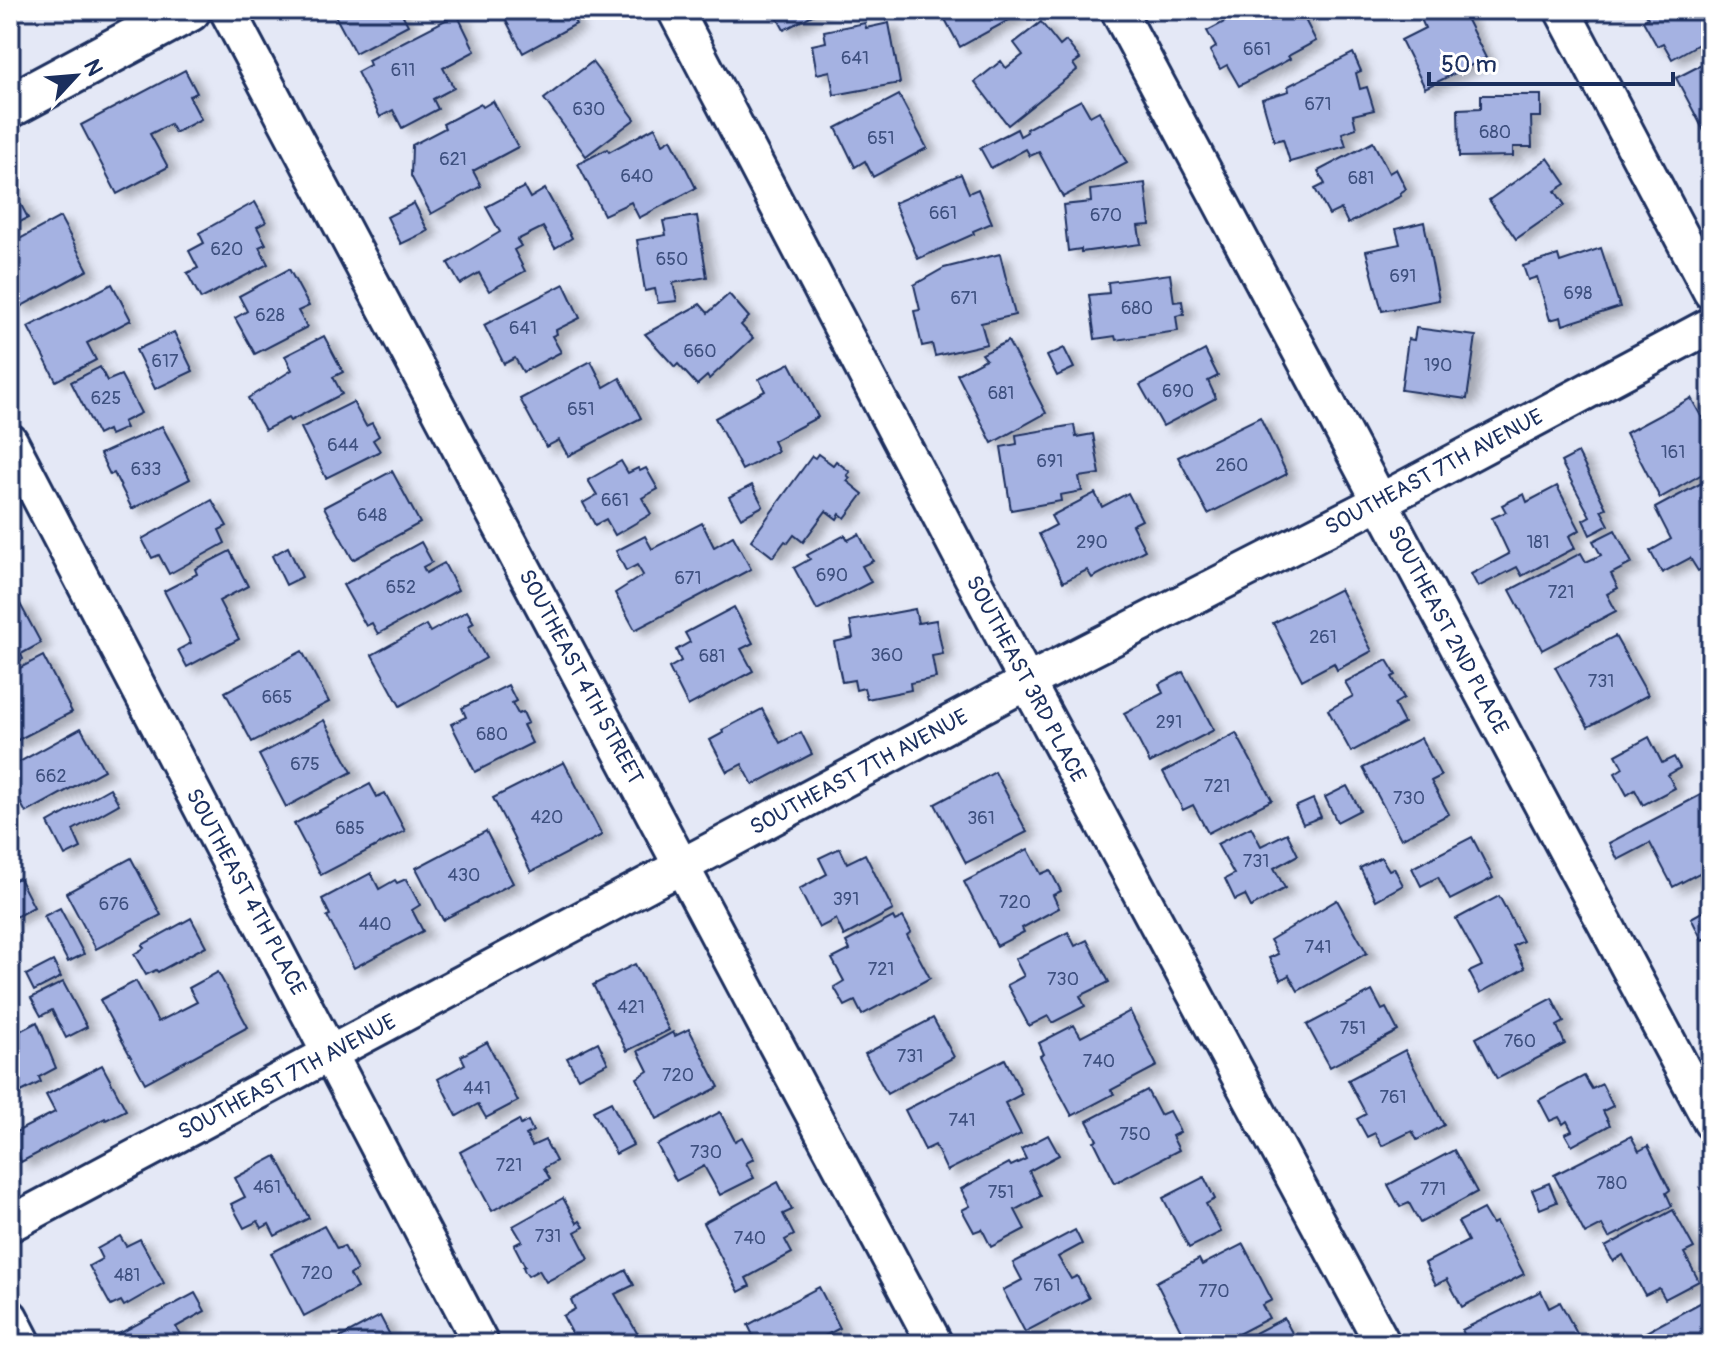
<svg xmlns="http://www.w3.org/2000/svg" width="1721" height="1354" viewBox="0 0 1721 1354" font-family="Pangolin,sans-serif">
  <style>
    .building { fill: #a5b2e2; stroke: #1b2f5e; stroke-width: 2; filter: url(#shadow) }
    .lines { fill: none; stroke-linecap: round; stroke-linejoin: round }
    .minor-casing { stroke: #1b2f5e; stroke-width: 40 }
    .tertiary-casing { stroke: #1b2f5e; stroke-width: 48 }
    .minor { stroke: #fff; stroke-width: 34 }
    .tertiary { stroke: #fff; stroke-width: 42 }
    .labels { text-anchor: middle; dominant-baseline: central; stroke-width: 6; stroke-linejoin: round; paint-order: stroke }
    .number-label { font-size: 18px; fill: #3e507f }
    .street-label { font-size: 22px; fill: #1b2f5e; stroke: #fff }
  </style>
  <defs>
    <filter id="shadow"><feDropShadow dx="9" dy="5" stdDeviation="4" flood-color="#0004"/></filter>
  </defs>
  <rect width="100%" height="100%" fill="#e4e8f6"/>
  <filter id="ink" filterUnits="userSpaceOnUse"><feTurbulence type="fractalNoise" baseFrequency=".0125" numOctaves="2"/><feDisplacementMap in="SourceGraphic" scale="16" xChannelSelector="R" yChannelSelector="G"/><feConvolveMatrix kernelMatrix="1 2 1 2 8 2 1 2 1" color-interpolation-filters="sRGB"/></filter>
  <g filter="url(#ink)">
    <!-- building -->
    <g class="building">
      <polygon points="332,10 400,10 408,25 355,53"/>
      <polygon points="568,10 576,24 523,53 501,11"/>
      <polygon points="773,10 822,10 784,30"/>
      <polygon points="940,10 1027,10 960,47"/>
      <polygon points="1247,10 1268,10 1272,18 1287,10 1300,10 1316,41 1288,56 1290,59 1239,86 1227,65 1220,69 1210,51 1216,47 1207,31"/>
      <polygon points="1439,10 1462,10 1486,58 1425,88 1401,40 1425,28 1421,19"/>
      <polygon points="1643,10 1711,10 1711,37 1672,59 1663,43 1657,46 1643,21 1648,18"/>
      <polygon points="457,14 475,51 443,68 454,88 433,99 438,109 402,128 393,110 380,117 357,72 370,65 368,60"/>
      <polygon points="1041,22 1060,46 1066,41 1080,59 1073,64 1077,70 1008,125 975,82 1001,61 1006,68 1023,55 1014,43"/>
      <polygon points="865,23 866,28 889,23 900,83 834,95 830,71 817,74 812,45 826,42 824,31"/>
      <polygon points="1353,53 1361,71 1356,73 1360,89 1367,87 1374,110 1353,115 1356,128 1342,133 1346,146 1290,162 1283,139 1274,141 1262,99 1289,91 1288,86"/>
      <polygon points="1711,60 1711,128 1704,131 1676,78"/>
      <polygon points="592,62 635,119 586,156 544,99"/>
      <polygon points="185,70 197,93 189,96 201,119 175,133 170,124 150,134 168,167 117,194 81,125"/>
      <polygon points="899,95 927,148 873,177 865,161 855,167 836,128"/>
      <polygon points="1481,95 1541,95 1541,117 1531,117 1532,147 1513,147 1513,156 1459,157 1458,109 1481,108"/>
      <polygon points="1081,100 1090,116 1099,111 1127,163 1063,197 1039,152 1030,156 1026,149 991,168 980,148 1017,129 1020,136 1027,132 1026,129"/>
      <polygon points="493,101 518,147 473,171 481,186 431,214 411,176 412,145 445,128 443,124 481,104 483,107"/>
      <polygon points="655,127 663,144 671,139 696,188 639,218 631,202 604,215 578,164 607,149 609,152"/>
      <polygon points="1373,142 1389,173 1396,169 1406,189 1400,193 1401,196 1348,224 1341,209 1329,215 1315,189 1325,184 1318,171"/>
      <polygon points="1548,158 1566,184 1555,191 1565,205 1516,239 1489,200"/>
      <polygon points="961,174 969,193 978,189 992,223 973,231 974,234 918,259 894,203"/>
      <polygon points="1145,183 1150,225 1138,226 1141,244 1081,252 1081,249 1068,251 1063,205 1091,202 1090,190"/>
      <polygon points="10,184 28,218 10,227"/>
      <polygon points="524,187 530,198 545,189 572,238 555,248 543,227 517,240 521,246 514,250 525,271 489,291 479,273 460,284 448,263 500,232 486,207"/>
      <polygon points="255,202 266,222 257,227 266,244 259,247 268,264 201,299 187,273 198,268 189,251 204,243 199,233"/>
      <polygon points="414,203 428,231 401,244 387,217"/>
      <polygon points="697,216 707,277 673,283 677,301 658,303 655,289 645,291 637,240 666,235 663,221"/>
      <polygon points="60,217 88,270 20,307 10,288 10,244"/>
      <polygon points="1424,222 1439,300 1382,311 1366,251 1400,244 1396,229"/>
      <polygon points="1601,248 1620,307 1563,325 1561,317 1550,320 1537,277 1528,280 1523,266 1558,255 1560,262"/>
      <polygon points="1000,254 1015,315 981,323 987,344 935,356 932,344 922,346 914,311 920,310 914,285 944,268"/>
      <polygon points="289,269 309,306 298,311 307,327 255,354 235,318 247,311 239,296"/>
      <polygon points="1170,274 1174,302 1182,301 1184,314 1176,316 1178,331 1116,340 1115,336 1095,339 1089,295 1109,293 1108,282"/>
      <polygon points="112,284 131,320 87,343 96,360 56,381 28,327"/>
      <polygon points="564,284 580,318 556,330 557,334 552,336 561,352 523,372 515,358 504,364 484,325"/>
      <polygon points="729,294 749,317 741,325 753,338 709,379 707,376 697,385 678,364 675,367 645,334 700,304 708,313"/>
      <polygon points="1416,328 1476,336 1467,399 1401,390 1408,339 1414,340"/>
      <polygon points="174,332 193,371 155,389 136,350"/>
      <polygon points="324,336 343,372 333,377 342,394 290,421 288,418 265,430 248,398 292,370 285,356"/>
      <polygon points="1008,341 1046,413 992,443 957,374 986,359 982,354"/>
      <polygon points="1064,348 1074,368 1057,376 1047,356"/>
      <polygon points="1205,350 1218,376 1208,381 1216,398 1163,426 1140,385"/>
      <polygon points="591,361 604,387 620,378 641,418 568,456 559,440 546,447 520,399"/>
      <polygon points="790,363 818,417 773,441 778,451 742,470 715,418 765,391 759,379"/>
      <polygon points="100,367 107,381 121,375 141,413 123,422 126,428 110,435 108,430 98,435 71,382"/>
      <polygon points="1691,398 1711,434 1711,469 1660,498 1626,433"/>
      <polygon points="353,402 366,426 372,423 379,436 373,440 380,451 326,478 301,428"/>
      <polygon points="1260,417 1287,474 1208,514 1178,457"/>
      <polygon points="1074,425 1076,437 1093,434 1100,474 1079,477 1082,491 1060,495 1061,501 1011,510 1001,447 1017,444 1016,435"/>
      <polygon points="162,426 190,479 132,509 114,473 110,475 100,454"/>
      <polygon points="1578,453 1606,508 1601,510 1609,525 1590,535 1583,520 1590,516 1561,462"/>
      <polygon points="818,454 833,465 836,461 850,472 847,475 850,478 847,481 863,494 845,518 840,514 837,519 826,511 803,542 794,535 788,543 785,541 773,557 751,540 812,456 815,458"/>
      <polygon points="621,461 628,473 638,468 640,471 646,468 658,489 642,498 651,514 615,535 606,519 595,525 583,503 597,495 588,480"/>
      <polygon points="392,471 420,523 353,560 324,507"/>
      <polygon points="1711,478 1711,564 1698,571 1690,558 1662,573 1650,551 1671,539 1655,508"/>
      <polygon points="752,485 763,506 741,518 729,497"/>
      <polygon points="1557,486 1580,530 1569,536 1575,548 1522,576 1517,567 1478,587 1471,574 1509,554 1492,518 1506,512 1502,505 1524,494 1527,502"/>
      <polygon points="1095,493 1102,507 1128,493 1142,520 1132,525 1145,550 1092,578 1087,570 1063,582 1039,534 1056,525 1051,516"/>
      <polygon points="212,500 227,526 219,530 225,543 169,574 159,555 152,558 142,539"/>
      <polygon points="702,523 714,547 733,536 751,569 635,630 615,593 643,575 637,565 626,571 616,551 645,536 652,549"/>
      <polygon points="1615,530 1632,563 1611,574 1618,588 1607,594 1616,611 1542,650 1510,590 1581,553 1586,562 1601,555 1593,541"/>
      <polygon points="859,534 873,561 862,566 871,582 817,610 794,568 810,559 807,555 845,535 848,540"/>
      <polygon points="421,542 432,562 423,567 426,573 444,563 458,590 378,634 372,623 366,626 343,585"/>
      <polygon points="288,547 302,577 286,585 272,556"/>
      <polygon points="230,551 248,586 219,601 239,639 187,667 178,650 191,643 164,591 197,574 195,569"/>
      <polygon points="1340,589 1372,651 1337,670 1334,663 1302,680 1273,623"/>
      <polygon points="19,602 41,643 21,654 23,659 10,666 10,607"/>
      <polygon points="734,607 753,643 741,649 753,671 688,706 669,668 681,661 676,650 690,642 685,633"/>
      <polygon points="915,609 918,623 936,620 943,654 932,656 936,678 910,683 911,690 867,699 864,688 856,690 854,680 842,682 834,642 853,638 850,621"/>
      <polygon points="467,611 474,623 468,626 486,658 400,706 372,655 426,625 430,632"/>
      <polygon points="1615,636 1648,695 1588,727 1555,667"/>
      <polygon points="302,651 329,702 252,742 225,692"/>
      <polygon points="43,656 72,712 10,744 10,673"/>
      <polygon points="1387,660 1396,675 1392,677 1404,698 1394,704 1404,723 1351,752 1328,710 1353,696 1345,682"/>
      <polygon points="1183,672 1214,730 1150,763 1124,713 1163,693 1159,684"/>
      <polygon points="508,685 516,701 512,703 518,714 523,712 528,723 523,725 532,743 475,772 451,724 466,717 462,708"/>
      <polygon points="762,709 780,743 801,732 812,754 753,785 742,764 727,772 710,740 723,733 722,730"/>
      <polygon points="324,720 352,772 286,807 259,755"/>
      <polygon points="81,728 104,770 26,813 10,783 10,767"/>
      <polygon points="1236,733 1272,800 1208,833 1193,805 1183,810 1163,772"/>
      <polygon points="1649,737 1662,763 1674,757 1680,768 1668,775 1675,788 1643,805 1635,790 1627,795 1615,773 1623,768 1616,755"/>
      <polygon points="1421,738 1441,776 1431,781 1449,814 1401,839 1363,768"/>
      <polygon points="564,762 602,835 531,872 493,798"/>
      <polygon points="995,772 1027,832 966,863 935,804"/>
      <polygon points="370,784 377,797 385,793 405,831 321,875 294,824"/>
      <polygon points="1347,786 1360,810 1337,822 1325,797"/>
      <polygon points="110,788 119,804 73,830 81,848 65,856 48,823"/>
      <polygon points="1710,790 1711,867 1673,887 1650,843 1618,860 1609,843"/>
      <polygon points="1313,799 1321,817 1303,824 1295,807"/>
      <polygon points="1251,827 1261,846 1287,833 1298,855 1274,868 1285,888 1251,907 1245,895 1235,900 1225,879 1234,874 1217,844"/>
      <polygon points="486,831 513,883 443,920 416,868"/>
      <polygon points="1472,837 1493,878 1450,900 1438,877 1421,886 1412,868"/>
      <polygon points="840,848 847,863 865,854 893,910 844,936 836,919 819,928 799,889 827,874 819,858"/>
      <polygon points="1028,849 1041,874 1050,870 1061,891 1053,895 1059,908 1022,928 1024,932 997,946 964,882"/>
      <polygon points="1381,857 1389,870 1394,868 1403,885 1376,900 1360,868"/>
      <polygon points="131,858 161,915 96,949 66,893"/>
      <polygon points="371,873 379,889 395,880 397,883 406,879 420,905 412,910 423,931 354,968 327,916 330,915 322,899"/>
      <polygon points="10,876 13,881 19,878 34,907 10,920"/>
      <polygon points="1499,896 1523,941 1513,946 1525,968 1480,993 1469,972 1482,966 1456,919"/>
      <polygon points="1337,900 1367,953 1298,991 1289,975 1281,980 1269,958 1278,954 1270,940"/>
      <polygon points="1711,907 1711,936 1702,940 1691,918"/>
      <polygon points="60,908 84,954 68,962 44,916"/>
      <polygon points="893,917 895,921 903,917 911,932 907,935 930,978 862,1015 855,1001 845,1006 834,987 844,981 832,959 850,950 846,942"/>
      <polygon points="191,918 206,946 158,972 156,970 146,975 134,954 144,948 142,945"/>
      <polygon points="1068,932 1075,946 1087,940 1109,982 1080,996 1085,1006 1052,1023 1048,1016 1029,1026 1007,985 1024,976 1015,959"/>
      <polygon points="53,961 61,977 34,991 26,975"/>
      <polygon points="635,964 669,1030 627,1051 593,985"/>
      <polygon points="218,972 248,1027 145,1083 100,1000 136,981 158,1022 197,1002 189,988"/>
      <polygon points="63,982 87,1027 66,1038 52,1010 41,1016 31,998"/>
      <polygon points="1372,991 1382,1010 1386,1008 1398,1031 1330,1067 1307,1025"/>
      <polygon points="1552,998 1564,1022 1557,1026 1565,1044 1497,1079 1476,1038"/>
      <polygon points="1130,1011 1157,1066 1111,1090 1114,1094 1072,1116 1040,1056 1044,1054 1039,1043 1074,1025 1081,1037"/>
      <polygon points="933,1018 954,1057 887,1094 865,1054"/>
      <polygon points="37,1022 56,1068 39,1077 41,1082 17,1094 13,1084 10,1086 10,1036"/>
      <polygon points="689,1029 719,1087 657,1119 637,1078 648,1071 638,1051 673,1032 675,1036"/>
      <polygon points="487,1042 518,1101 486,1118 478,1104 457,1116 438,1079 465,1064 461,1056"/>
      <polygon points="598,1042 608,1063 578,1078 567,1058"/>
      <polygon points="1405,1050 1444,1125 1417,1140 1412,1131 1382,1146 1375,1133 1367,1137 1357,1119 1366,1114 1348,1080"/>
      <polygon points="1005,1059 1022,1094 1005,1103 1021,1134 947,1171 935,1145 925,1150 905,1110"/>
      <polygon points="102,1065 126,1110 106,1120 105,1118 21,1162 10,1135 55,1112 46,1095"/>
      <polygon points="1584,1076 1592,1089 1602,1084 1613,1106 1603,1111 1610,1125 1572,1146 1565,1134 1572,1131 1567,1121 1563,1124 1559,1117 1550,1121 1539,1100"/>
      <polygon points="1147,1090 1160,1115 1169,1111 1180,1132 1172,1136 1179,1150 1115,1183 1094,1141 1097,1140 1087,1121"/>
      <polygon points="611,1102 633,1145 616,1154 593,1111"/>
      <polygon points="720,1112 735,1141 742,1137 754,1159 746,1163 754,1178 720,1195 704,1166 676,1181 657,1145"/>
      <polygon points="519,1120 521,1125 528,1121 533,1131 526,1135 532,1146 545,1140 556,1161 544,1168 550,1179 492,1211 460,1152"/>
      <polygon points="1048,1135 1059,1155 1029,1171 1041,1196 1015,1210 1025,1229 991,1247 982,1229 974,1232 962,1210 970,1206 961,1189 1009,1163 1011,1166 1026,1159 1021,1149"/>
      <polygon points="1631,1136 1639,1151 1648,1146 1670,1190 1666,1193 1672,1206 1609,1238 1602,1225 1585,1234 1554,1175"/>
      <polygon points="1454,1150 1477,1192 1420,1223 1409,1203 1400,1207 1388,1185"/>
      <polygon points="276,1156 309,1218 275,1236 269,1224 262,1228 258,1221 244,1228 231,1204 245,1197 235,1178"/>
      <polygon points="1204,1177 1215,1199 1206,1204 1221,1232 1189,1248 1163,1198"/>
      <polygon points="778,1182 792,1210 783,1214 794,1235 785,1240 792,1253 746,1278 750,1286 739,1292 703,1223"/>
      <polygon points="1549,1183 1557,1202 1540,1209 1532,1190"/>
      <polygon points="563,1198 577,1223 580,1221 584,1227 575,1232 589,1259 546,1282 539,1270 528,1276 525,1272 523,1267 525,1266 514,1245 522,1241 513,1226"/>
      <polygon points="1483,1209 1492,1224 1496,1222 1524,1274 1462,1307 1447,1279 1436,1285 1425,1263 1468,1241 1458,1222"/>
      <polygon points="1673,1210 1694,1248 1684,1253 1699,1281 1665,1299 1659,1288 1645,1295 1623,1255 1613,1261 1605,1247"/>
      <polygon points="324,1226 337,1249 344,1246 357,1270 350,1275 357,1288 304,1316 271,1253"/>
      <polygon points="1075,1230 1082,1244 1058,1257 1071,1279 1077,1276 1089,1298 1025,1332 1003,1290 1022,1280 1013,1263"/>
      <polygon points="120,1236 126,1246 140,1239 164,1283 124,1306 121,1301 111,1306 89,1266 102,1259 97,1249"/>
      <polygon points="1243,1244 1272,1300 1262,1305 1269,1318 1219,1344 1211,1344 1207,1338 1197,1344 1188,1344 1156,1282 1199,1259 1202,1265"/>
      <polygon points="626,1270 634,1285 615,1294 641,1340 633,1344 570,1344 566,1337 572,1333 563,1316 575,1309 571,1300"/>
      <polygon points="819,1287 840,1328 809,1344 757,1344 748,1325"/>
      <polygon points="1541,1291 1549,1308 1560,1302 1581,1341 1574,1344 1469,1344 1462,1330"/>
      <polygon points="195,1293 205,1311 176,1327 185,1344 100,1344"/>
      <polygon points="1711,1297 1711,1344 1641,1344 1637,1337"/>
      <polygon points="380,1316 391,1337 382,1342 384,1344 328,1344"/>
      <polygon points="1284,1318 1298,1344 1234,1344"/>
      <polygon points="1102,1332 1109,1344 1080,1344"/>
    </g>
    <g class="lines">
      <defs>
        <g id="minor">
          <polyline points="227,10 935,1344"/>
          <polyline points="675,10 1027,682 1383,1344"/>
          <polyline points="1118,10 1711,1122"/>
          <polyline points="1562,10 1711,292"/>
          <polyline points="10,441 481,1344"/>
          <polyline points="10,1224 1027,682 1379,502 1711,325"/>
          <polyline points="10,1317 24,1344"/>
        </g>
        <polyline id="tertiary" points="10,106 189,10"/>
      </defs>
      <!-- minor casing -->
      <use href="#minor" class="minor-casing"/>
      <!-- tertiary casing -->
      <use href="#tertiary" class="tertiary-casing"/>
      <!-- minor -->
      <use href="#minor" class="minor"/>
      <!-- tertiary -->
      <use href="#tertiary" class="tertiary"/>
    </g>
  </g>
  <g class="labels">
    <!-- number labels -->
    <g class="number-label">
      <text x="1257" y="49">661</text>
      <text x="855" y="58">641</text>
      <text x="403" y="70">611</text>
      <text x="1318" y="104">671</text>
      <text x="589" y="109">630</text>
      <text x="1495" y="132">680</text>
      <text x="881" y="138">651</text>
      <text x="453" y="159">621</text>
      <text x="637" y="176">640</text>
      <text x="1361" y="178">681</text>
      <text x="943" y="213">661</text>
      <text x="1106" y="215">670</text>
      <text x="227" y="249">620</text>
      <text x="672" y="259">650</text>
      <text x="1403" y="276">691</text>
      <text x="1578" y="293">698</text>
      <text x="964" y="298">671</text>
      <text x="1137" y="308">680</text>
      <text x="270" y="315">628</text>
      <text x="523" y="328">641</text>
      <text x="700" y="351">660</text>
      <text x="165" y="361">617</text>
      <text x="1438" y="365">190</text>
      <text x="1178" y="391">690</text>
      <text x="1001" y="393">681</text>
      <text x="106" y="398">625</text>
      <text x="581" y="409">651</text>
      <text x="343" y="445">644</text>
      <text x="1673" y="452">161</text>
      <text x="1050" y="461">691</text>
      <text x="1232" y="465">260</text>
      <text x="146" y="469">633</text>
      <text x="615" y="500">661</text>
      <text x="372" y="515">648</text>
      <text x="1092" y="542">290</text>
      <text x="1538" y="542">181</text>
      <text x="832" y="575">690</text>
      <text x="688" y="578">671</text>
      <text x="401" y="587">652</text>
      <text x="1561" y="592">721</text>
      <text x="1323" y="637">261</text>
      <text x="887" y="655">360</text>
      <text x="712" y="656">681</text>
      <text x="1601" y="681">731</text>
      <text x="277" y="697">665</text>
      <text x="1169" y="722">291</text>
      <text x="492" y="734">680</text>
      <text x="305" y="764">675</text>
      <text x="51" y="776">662</text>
      <text x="1217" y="786">721</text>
      <text x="1409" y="798">730</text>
      <text x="547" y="817">420</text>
      <text x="981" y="818">361</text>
      <text x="350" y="828">685</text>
      <text x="1256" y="861">731</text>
      <text x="464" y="875">430</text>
      <text x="846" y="899">391</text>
      <text x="1015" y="902">720</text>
      <text x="114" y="904">676</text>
      <text x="375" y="924">440</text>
      <text x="1318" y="947">741</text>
      <text x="881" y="969">721</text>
      <text x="1063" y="979">730</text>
      <text x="631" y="1007">421</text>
      <text x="1353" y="1028">751</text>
      <text x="1520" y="1041">760</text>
      <text x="910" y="1056">731</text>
      <text x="1099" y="1061">740</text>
      <text x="678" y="1075">720</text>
      <text x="477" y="1088">441</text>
      <text x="1393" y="1097">761</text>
      <text x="962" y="1120">741</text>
      <text x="1135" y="1134">750</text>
      <text x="706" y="1152">730</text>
      <text x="509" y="1165">721</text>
      <text x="1612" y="1183">780</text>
      <text x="267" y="1187">461</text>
      <text x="1433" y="1189">771</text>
      <text x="1001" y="1192">751</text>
      <text x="548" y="1236">731</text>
      <text x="750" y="1238">740</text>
      <text x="317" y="1273">720</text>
      <text x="127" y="1275">481</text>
      <text x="1047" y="1285">761</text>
      <text x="1214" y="1291">770</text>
    </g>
    <!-- street labels -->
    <g class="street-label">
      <text transform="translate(1434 472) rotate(-28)">SOUTHEAST 7TH AVENUE</text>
      <text transform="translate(1448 630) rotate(62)">SOUTHEAST 2ND PLACE</text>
      <text transform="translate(581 677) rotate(62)">SOUTHEAST 4TH STREET</text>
      <text transform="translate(1026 679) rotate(62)">SOUTHEAST 3RD PLACE</text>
      <text transform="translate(859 772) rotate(-28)">SOUTHEAST 7TH AVENUE</text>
      <text transform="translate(246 892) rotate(62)">SOUTHEAST 4TH PLACE</text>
      <text transform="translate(287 1077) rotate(-28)">SOUTHEAST 7TH AVENUE</text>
    </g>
  </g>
  <!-- margin -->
  <rect width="1721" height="1354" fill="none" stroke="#fff" stroke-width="40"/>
  <rect x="20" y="20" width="1681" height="1314" fill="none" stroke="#1b2f5e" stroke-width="3" filter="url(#ink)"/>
  <!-- north arrow -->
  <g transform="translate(76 76) rotate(64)" stroke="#ffffff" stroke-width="6" paint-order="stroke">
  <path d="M0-6L14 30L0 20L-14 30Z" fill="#1b2f5e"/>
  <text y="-12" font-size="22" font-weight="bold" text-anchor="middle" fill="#1b2f5e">N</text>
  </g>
  <!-- scale -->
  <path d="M1429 72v12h244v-12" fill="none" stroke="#1b2f5e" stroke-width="4"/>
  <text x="1441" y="72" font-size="24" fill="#1b2f5e" stroke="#ffffff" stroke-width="6" paint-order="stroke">50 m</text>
</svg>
